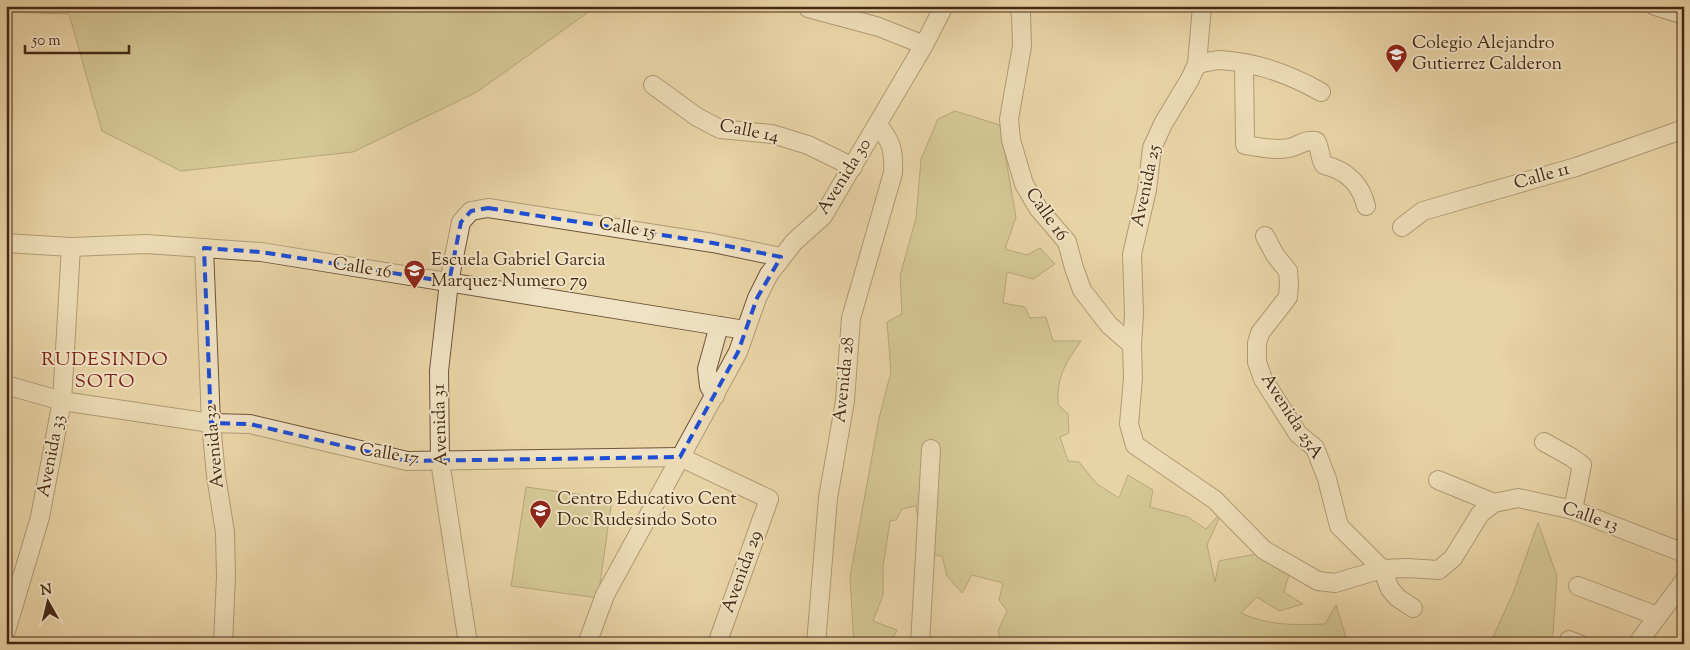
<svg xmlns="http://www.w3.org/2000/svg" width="1690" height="650" viewBox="0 0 1690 650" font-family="'Sorts Mill Goudy',serif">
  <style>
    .green { fill: #beba81; stroke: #82724c }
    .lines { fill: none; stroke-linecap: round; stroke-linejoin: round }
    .minor-casing { stroke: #6e543a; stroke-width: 20 }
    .minor { stroke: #f0e2c4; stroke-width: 18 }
    .marked { fill: none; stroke: #1d4ed8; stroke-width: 4; stroke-dasharray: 10 6; stroke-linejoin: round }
    .labels { text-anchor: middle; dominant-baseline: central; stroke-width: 4; stroke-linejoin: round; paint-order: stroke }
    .poi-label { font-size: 18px; fill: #462916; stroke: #f0e2c4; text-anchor: start }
    .street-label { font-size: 18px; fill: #462916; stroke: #f0e2c4 }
    .neighbourhood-label { font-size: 19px; letter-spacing: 1px; fill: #7a1f14; stroke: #f0e2c4 }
  </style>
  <rect width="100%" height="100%" fill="#e8d3a5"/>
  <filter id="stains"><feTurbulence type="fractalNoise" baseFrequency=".004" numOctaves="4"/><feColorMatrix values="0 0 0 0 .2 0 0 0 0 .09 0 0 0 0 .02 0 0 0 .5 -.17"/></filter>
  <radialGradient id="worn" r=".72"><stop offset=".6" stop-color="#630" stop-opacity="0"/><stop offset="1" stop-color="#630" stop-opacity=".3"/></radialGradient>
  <!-- green -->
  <g class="green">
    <polygon points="6,6 597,6 477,92 353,152 181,171 102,131 69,14 6,12"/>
    <path d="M955 111 1000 125 1016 217 1005 249 1027 255 1040 248 1055 264 1033 279 1007 272 1003 303 1025 307 1030 318 1046 317 1053 341H1081C1065 364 1057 376 1058 404L1068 414 1069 433 1060 437 1068 461 1079 462 1097 484 1119 498 1128 475 1153 490 1150 507 1188 517 1206 529 1223 510 1207 545 1215 582 1219 561 1261 553 1290 571 1284 592 1303 604 1279 611 1257 597 1241 613C1270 626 1294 625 1325 624L1336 605 1348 644H1002L998 631 1007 611 999 600 1003 583 972 575 962 593 947 576 942 556 923 555 916 506 902 509 896 520 890 521 883 567V595L873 621 897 630 890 644 871 642 870 644H854L850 577 879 418 891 372 887 322 902 314 900 276 916 218 921 159 938 119Z"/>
    <polygon points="526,487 612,499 598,598 511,586"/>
    <polygon points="1538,523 1557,576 1553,634 1548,644 1490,644 1513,593"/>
  </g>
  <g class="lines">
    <defs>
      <g id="minor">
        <polyline points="1018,6 1021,14 1022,46 1009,119 1011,140 1024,184 1038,208 1067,242 1074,268 1082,290 1109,325 1132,345"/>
        <polyline points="1202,6 1197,64 1190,79 1163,124 1152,148 1147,190 1132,254 1134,314 1132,345 1133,378 1129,424 1135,445 1215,500 1264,550 1318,581 1335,583 1382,569 1407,568 1439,570 1453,558 1480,514 1494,503 1518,498 1573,510 1684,553"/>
        <polyline points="1655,6 1684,15"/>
        <polyline points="808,8 879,27 924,45"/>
        <path d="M1244 63 1245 145C1260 147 1274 151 1289 148 1299 146 1305 139 1316 141 1321 149 1319 157 1324 165 1346 170 1361 184 1366 206"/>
        <path d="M1197 64C1204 63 1213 60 1220 60 1255 62 1291 75 1321 92"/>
        <polyline points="653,85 697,117 720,129 772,134 808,145 853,167"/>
        <polyline points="1402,227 1423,211 1576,167 1684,129"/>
        <polyline points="1265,236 1275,255 1288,271 1289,284 1288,297 1260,333 1257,343 1257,362 1263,379 1298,434 1315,448 1327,479 1339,526 1382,569 1390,589 1398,598 1413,608"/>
        <polyline points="6,243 71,247 146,244 261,252 745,330"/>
        <polyline points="204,248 211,423 216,476 225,532 226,576 223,644"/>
        <polyline points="6,385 62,401 211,423 250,424 407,461 680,457 769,499 717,644"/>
        <polyline points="715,396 709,386 707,369 719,326"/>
        <polyline points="1544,442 1571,457 1582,465 1573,510"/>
        <polyline points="1438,480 1494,503"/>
        <polyline points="1578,586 1657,616"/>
        <polyline points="6,631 40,517 62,401 71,247"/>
        <polyline points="1569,640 1579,644"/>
        <polyline points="468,644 440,461 439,371 449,282 461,222 471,211 488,208 713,243 781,257"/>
        <polyline points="587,644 605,595 738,352 757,298 769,274 794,242 823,216 924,45 944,6"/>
        <path d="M816 644 828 498 845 401 851 318 893 173C894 151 892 142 878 125"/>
        <polyline points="920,644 931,449"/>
        <polyline points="1637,644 1684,581"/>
      </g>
    </defs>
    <!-- minor casing -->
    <use href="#minor" class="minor-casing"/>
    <!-- minor -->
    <use href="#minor" class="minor"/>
  </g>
  <!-- marked area -->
  <path d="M0 0H1690V650H0ZM488 208 713 243 781 257 757 298 738 352 680 457 407 461 250 424 211 423 204 248 261 252 449 282 461 222 471 211Z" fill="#e8d3a5" fill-opacity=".55" fill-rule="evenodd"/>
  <path class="marked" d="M488 208 713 243 781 257 757 298 738 352 680 457 407 461 250 424 211 423 204 248 261 252 449 282 461 222 471 211Z"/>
  <!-- icons -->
  <defs>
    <symbol id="school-pin" viewBox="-11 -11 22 30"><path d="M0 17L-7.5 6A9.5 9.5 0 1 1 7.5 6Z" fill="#8f2418" stroke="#f0e2c4"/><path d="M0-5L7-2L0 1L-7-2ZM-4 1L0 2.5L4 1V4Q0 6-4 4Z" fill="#fff"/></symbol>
  </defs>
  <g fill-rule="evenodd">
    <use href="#school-pin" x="1384" y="42" width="25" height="34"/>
    <use href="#school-pin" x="402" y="258" width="25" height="34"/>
    <use href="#school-pin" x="528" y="498" width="25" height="34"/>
  </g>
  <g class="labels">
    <!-- poi labels -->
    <g class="poi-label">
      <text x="1412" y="44">Colegio Alejandro<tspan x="1412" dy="21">Gutierrez Calderon</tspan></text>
      <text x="431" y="261">Escuela Gabriel Garcia<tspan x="431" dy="21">Marquez Numero 79</tspan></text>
      <text x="557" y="500">Centro Educativo Cent<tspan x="557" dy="21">Doc Rudesindo Soto</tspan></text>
    </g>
    <!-- street labels -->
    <g class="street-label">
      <text transform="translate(749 132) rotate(11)">Calle 14</text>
      <text transform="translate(845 177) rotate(-58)">Avenida 30</text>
      <text transform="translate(1542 177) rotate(-16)">Calle 11</text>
      <text transform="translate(1147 186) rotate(-78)">Avenida 25</text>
      <text transform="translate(1046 215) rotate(55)">Calle 16</text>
      <text transform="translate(627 229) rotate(9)">Calle 15</text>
      <text transform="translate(362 269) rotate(9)">Calle 16</text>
      <text transform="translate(845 380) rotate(-84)">Avenida 28</text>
      <text transform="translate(1291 417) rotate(57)">Avenida 25A</text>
      <text transform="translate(441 425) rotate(-92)">Avenida 31</text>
      <text transform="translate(215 446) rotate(-95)">Avenida 32</text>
      <text transform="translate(389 455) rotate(9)">Calle 17</text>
      <text transform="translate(52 456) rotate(-79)">Avenida 33</text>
      <text transform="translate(1590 518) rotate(19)">Calle 13</text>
      <text transform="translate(743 572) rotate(-70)">Avenida 29</text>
    </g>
    <!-- neighbourhood labels -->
    <g class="neighbourhood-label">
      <text x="105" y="360">RUDESINDO<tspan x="105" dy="22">SOTO</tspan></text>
    </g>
  </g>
  <!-- margin -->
  <rect width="1690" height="650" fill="none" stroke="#e8d3a5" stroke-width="25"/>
  <rect x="8" y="8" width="1675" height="635" fill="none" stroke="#462916" stroke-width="2.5"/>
  <rect x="12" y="12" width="1665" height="625" fill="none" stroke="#462916"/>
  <!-- north arrow -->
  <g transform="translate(48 602) rotate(352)" stroke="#f0e2c4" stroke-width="4" paint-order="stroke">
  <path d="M0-4L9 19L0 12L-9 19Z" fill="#462916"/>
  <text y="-8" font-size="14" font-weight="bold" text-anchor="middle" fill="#462916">N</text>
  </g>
  <!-- scale -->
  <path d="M25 45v8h104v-8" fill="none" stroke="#462916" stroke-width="2.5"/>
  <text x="32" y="45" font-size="15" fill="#462916" stroke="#f0e2c4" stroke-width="4" paint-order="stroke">50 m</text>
  <rect width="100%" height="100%" filter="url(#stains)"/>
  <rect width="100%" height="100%" fill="url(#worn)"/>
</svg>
